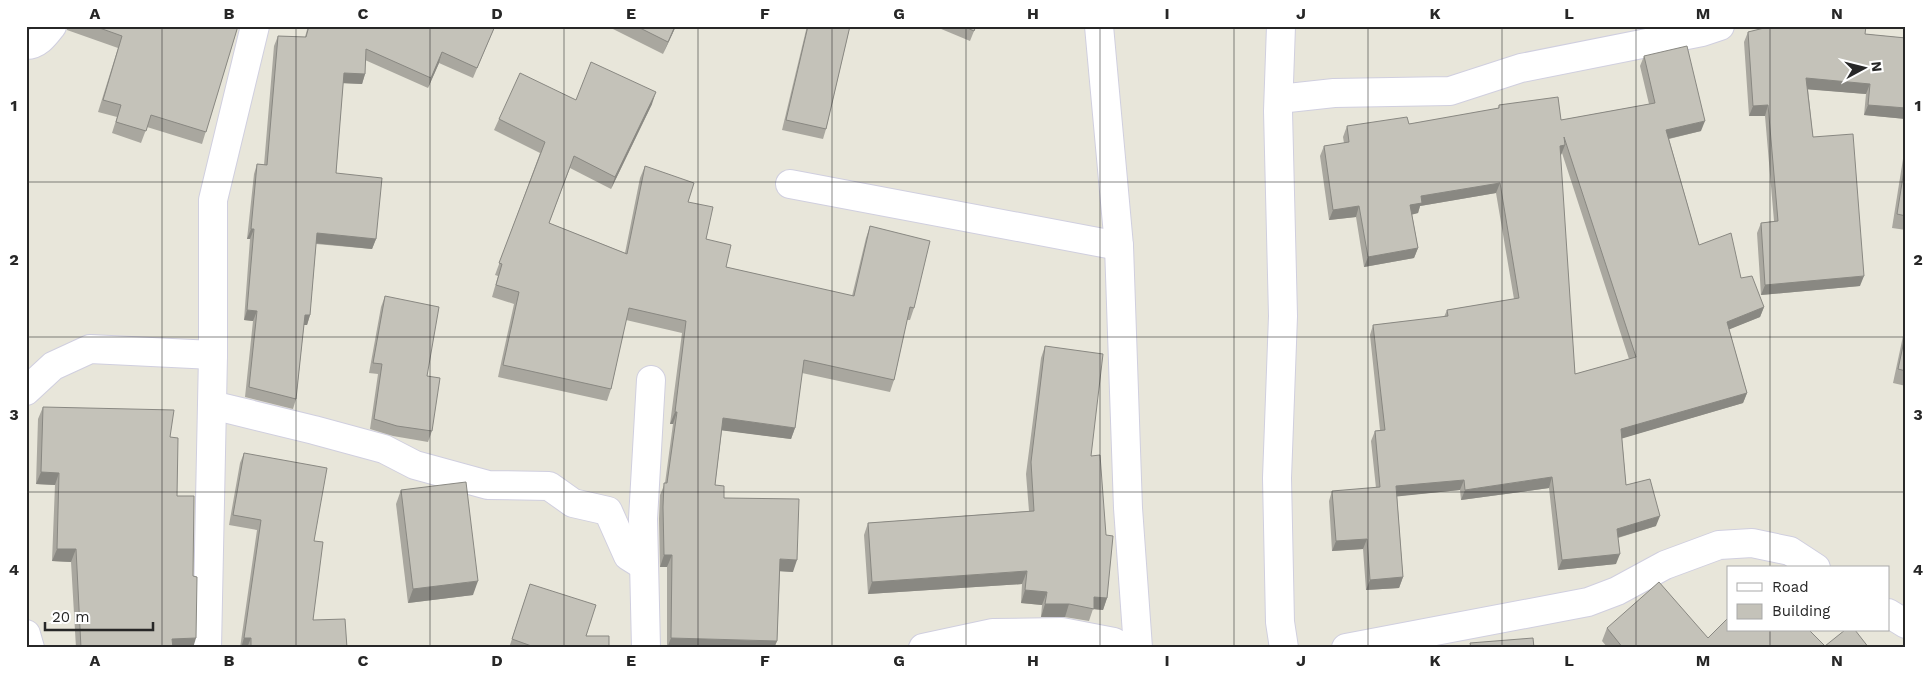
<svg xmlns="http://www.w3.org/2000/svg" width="1932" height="674" viewBox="0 0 1932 674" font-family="'Work Sans',sans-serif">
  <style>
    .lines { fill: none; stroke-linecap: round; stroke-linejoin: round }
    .minor-casing { stroke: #d0cfdf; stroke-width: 30 }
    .minor { stroke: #fff; stroke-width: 28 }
    .wall { fill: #a9a79f; fill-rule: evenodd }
    .shaded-wall { fill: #898882 }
    .building { fill: #c4c2b9; stroke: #898882; fill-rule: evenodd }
    .grid { fill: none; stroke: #272727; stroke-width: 1; stroke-opacity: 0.55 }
    .neatline { fill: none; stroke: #272727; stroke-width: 2 }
    .grid-label { font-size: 16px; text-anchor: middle; font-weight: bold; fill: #272727 }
  </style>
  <rect width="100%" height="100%" fill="#e8e6da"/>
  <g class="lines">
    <defs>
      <g id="minor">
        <polyline points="1099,26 1119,246 1128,508 1138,648"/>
        <polyline points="1281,26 1278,111 1283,316 1277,478 1280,622 1284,648"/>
        <path d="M26 45C38 45 45 35 52 26"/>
        <polyline points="1279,99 1334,93 1450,91 1521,68 1702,32 1720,26"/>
        <polyline points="790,184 1119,246"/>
        <polyline points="26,391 53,366 90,349 213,355"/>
        <polyline points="212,405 314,430 384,449 415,465 488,485 549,486 573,503 608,511 628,556 644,566"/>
        <polyline points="1888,613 1906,624"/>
        <polyline points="26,634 30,648"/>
        <polyline points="207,648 213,355 213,200 255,26"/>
        <polyline points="646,648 643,519 651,380"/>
        <polyline points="923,648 993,633 1062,632 1114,642 1121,648"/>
        <polyline points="1346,648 1588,602 1617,591 1665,565 1719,545 1752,543 1790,551 1816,568"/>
      </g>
    </defs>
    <!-- minor casing -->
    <use href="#minor" class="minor-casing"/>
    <!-- minor -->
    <use href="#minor" class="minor"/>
  </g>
  <!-- wall -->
  <g class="wall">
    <polygon points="67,26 238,26 202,144 147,127 141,143 112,133 117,117 98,112 118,48 67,30"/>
    <polygon points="308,26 495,26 473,78 439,63 428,88 365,60 365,74 362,84 343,83 336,173 376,239 372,249 316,244 310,315 307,325 304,325 296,399 293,409 245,397 253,321 244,320 250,239 247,239 254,174 257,164 264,165 274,46 278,36 305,37"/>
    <polygon points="607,26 676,26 663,54"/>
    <polygon points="807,26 850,26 826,129 823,139 782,130"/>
    <polygon points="934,26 976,26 970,41"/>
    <polygon points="1748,32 1865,34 1906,38 1906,119 1864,115 1866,94 1808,89 1813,137 1860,286 1761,295 1757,233 1761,223 1774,221 1765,116 1749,116 1744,42"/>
    <path d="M1644 56 1701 131 1669 139 1699 245 1741 278 1764 307 1760 317 1729 329 1747 393 1743 403 1622 438 1626 485 1656 526 1618 538 1616 564 1558 570 1549 488 1461 500 1460 490 1397 496 1403 577 1399 588 1366 590 1363 549 1332 551 1329 501 1332 491 1376 488 1371 441 1375 431 1380 430 1370 335 1373 325 1444 317 1447 310 1514 299 1496 193 1420 206 1418 213 1412 214 1418 248 1414 258 1364 267 1356 217 1329 220 1320 156 1324 146 1344 143 1343 137 1347 126 1409 124 1498 109 1499 105 1561 120 1649 104 1640 66ZM1562 153 1629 359 1575 374 1560 156Z"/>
    <polygon points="576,100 652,104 611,189 570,168 549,223 625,253 640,178 645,166 688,202 706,239 726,267 852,296 866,238 870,226 914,308 910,320 907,320 894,380 890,392 802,373 795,428 791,439 722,430 715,485 724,498 793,572 780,571 777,641 774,648 667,648 667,567 660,567 659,519 660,495 665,483 673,424 670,424 682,333 626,320 611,389 607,401 498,377 514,304 492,297 498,276 495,275 540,153 494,130 499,119"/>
    <polygon points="1906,151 1906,230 1892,228 1903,159"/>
    <polygon points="385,296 427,376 432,431 428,442 393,436 370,429 378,374 369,373 381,307"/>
    <polygon points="1906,322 1906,386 1893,383"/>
    <polygon points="1045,346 1091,456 1107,598 1103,610 1093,609 1089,621 1065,617 1041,617 1042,605 1021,603 1022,584 868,594 864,535 868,523 1029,511 1026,474 1041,358"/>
    <polygon points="43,407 170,437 177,496 193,576 193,648 76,648 71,562 52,561 55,485 36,484 38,419"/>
    <polygon points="244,453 314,541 313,620 347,648 240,648 257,530 229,525 240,463"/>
    <polygon points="401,490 473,595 408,603 396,504"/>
    <polygon points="527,593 586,636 609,648 509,648"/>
    <polygon points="1607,628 1708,638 1825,646 1869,648 1608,648 1602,641"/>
  </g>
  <!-- shaded-wall -->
  <g class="shaded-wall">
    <polygon points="675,26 676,26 663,54 668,42"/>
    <polygon points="442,52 439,63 428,88 431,78"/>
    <polygon points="344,73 365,74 362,84 340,83"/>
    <polygon points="1806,78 1870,84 1866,94 1803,89"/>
    <polygon points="656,92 652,104 611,189 615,177"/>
    <polygon points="1768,105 1765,116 1749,116 1753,106"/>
    <polygon points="1868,105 1906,108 1906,119 1864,115"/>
    <polygon points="1705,121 1701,131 1663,140 1666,130"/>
    <polygon points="1565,145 1561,155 1556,156 1560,146"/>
    <polygon points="1500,183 1496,193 1420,206 1418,213 1407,216 1410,205 1421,196"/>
    <polygon points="1359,206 1356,217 1329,220 1333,210"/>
    <polygon points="251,229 254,229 250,239 247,239"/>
    <polygon points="317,233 376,239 372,249 313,243"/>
    <polygon points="1418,248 1414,258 1364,267 1368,257"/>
    <polygon points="1864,276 1860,286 1761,295 1765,285"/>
    <polygon points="1764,307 1760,317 1723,332 1727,322"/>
    <polygon points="247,310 257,311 253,321 244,320"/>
    <polygon points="305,315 310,315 307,325 301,325"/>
    <polygon points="1747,393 1743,403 1617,440 1621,429"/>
    <polygon points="675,412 677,412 673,424 670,424"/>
    <polygon points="723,418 795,428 791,439 719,430"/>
    <polygon points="41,472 59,473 55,485 36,484"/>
    <polygon points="1552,477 1549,488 1461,500 1465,490"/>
    <polygon points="1464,480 1460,490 1392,497 1396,486"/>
    <polygon points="1660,516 1656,526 1613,539 1617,529"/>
    <polygon points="1367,539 1363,549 1332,551 1336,541"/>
    <polygon points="57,549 76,549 71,562 52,561"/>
    <polygon points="1620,554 1616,564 1558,570 1562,560"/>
    <polygon points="664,555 672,555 667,567 660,567"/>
    <polygon points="780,559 797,560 793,572 776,571"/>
    <polygon points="1027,571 1022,584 868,594 872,582"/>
    <polygon points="1403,577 1399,588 1366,590 1370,580"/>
    <polygon points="478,581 473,595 408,603 413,589"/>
    <polygon points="1025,590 1047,592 1042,605 1021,603"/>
    <polygon points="1094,597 1107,598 1103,610 1093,609"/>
    <polygon points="1045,604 1069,604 1065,617 1041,617"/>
    <polygon points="196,638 193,648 169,648 172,639"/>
    <polygon points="244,638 251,638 247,648 241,648"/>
    <polygon points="671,638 777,641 774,648 667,648"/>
  </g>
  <!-- building -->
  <g class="building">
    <polygon points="94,26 238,26 206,132 151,115 146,131 116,122 121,105 103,100 122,36"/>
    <polygon points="309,26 495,26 477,68 442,52 431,78 366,49 365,74 344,73 336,173 382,178 376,239 317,233 310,315 305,315 296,399 249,387 257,311 247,310 254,229 251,229 257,164 267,165 278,36 306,37"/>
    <polygon points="636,26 675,26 668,42"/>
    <polygon points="808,26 850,26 826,129 786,120"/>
    <polygon points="963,26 976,26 974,31"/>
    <polygon points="1772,26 1866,26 1865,34 1906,38 1906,108 1868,105 1870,84 1806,78 1813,137 1853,134 1864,276 1765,285 1761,223 1778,221 1768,105 1753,106 1748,32"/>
    <path d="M1687 46 1705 121 1666 130 1699 245 1731 233 1741 278 1752 276 1764 307 1727 322 1747 393 1621 429 1626 485 1650 479 1660 516 1617 529 1620 554 1562 560 1552 477 1465 490 1464 480 1396 486 1403 577 1370 580 1367 539 1336 541 1332 491 1380 487 1375 431 1385 430 1373 325 1448 316 1447 310 1519 298 1500 183 1421 196 1422 203 1410 205 1418 248 1368 257 1359 206 1333 210 1324 146 1349 142 1347 126 1407 117 1409 124 1499 108V105L1558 97 1561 120 1655 103 1644 56ZM1564 137 1636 357 1575 374 1560 146 1565 145Z"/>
    <polygon points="591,62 656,92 615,177 574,156 549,223 627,254 645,166 694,183 688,202 713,207 706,239 731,245 726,267 854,296 870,226 930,241 914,308 910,307 894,380 804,360 795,428 723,418 715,485 724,486 724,498 799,499 797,560 780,559 777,641 671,638 672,555 664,555 663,507 664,483 667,483 677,412 675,412 686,321 629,308 611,389 503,365 519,292 496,285 502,264 499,263 545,142 499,119 520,73 576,100"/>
    <polygon points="1906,158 1906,216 1897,214"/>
    <polygon points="385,296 439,307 427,376 440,378 432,431 397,426 374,419 382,364 373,363"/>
    <polygon points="1906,332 1906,371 1898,369"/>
    <polygon points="1045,346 1103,354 1091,456 1100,455 1106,535 1113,536 1107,598 1094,597 1094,609 1069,604 1045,604 1047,592 1025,590 1027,571 872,582 868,523 1034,511 1031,462"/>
    <polygon points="43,407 174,410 170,437 178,438 177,496 194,496 193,576 197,577 196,638 172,639 173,648 81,648 76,549 57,549 59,473 41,472"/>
    <polygon points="244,453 327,468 314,541 323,542 313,620 345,619 347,648 251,648 251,638 244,638 261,520 233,515"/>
    <polygon points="466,482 478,581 413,589 401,490"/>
    <polygon points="1659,582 1708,638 1728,618 1728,630 1809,630 1825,646 1845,630 1855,630 1869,648 1623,648 1607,628"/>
    <polygon points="530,584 596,605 586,636 609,636 609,648 537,648 512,639"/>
    <polygon points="1533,638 1534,648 1471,648 1470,643"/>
  </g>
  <!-- grid -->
  <path class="grid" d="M162 26V648M296 26V648M430 26V648M564 26V648M698 26V648M832 26V648M966 26V648M1100 26V648M1234 26V648M1368 26V648M1502 26V648M1636 26V648M1770 26V568M26 182H1906M26 337H1906M26 492H1906M1770 630V648"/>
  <!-- border -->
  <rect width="1932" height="674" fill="none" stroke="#ffffff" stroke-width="55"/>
  <!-- legend -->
  <rect x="1727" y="566" width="162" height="65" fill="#ffffff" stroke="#a9a9a9"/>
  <rect x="1737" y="583" width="25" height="8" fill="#ffffff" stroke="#a9a9a9"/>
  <text x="1772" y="592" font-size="15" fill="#272727">Road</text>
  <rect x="1737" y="604" width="25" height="15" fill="#c4c2b9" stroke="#a9a9a9"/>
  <text x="1772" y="616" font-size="15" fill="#272727">Building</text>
  <!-- north arrow -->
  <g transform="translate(1864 68) rotate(83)" stroke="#ffffff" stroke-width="4" paint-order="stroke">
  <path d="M0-4L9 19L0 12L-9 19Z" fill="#272727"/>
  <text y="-8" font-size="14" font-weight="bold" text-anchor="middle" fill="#272727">N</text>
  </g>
  <!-- scale -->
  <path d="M45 622v8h108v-8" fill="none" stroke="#272727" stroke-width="2.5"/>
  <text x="52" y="622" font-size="15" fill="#272727" stroke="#ffffff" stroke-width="4" paint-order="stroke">20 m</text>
  <rect x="28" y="28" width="1876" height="618" class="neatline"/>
  <g class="grid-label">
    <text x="95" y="19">A</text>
    <text x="229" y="19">B</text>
    <text x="363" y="19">C</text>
    <text x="497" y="19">D</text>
    <text x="631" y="19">E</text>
    <text x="765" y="19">F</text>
    <text x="899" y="19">G</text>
    <text x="1033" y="19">H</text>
    <text x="1167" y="19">I</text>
    <text x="1301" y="19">J</text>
    <text x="1435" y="19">K</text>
    <text x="1569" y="19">L</text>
    <text x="1703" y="19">M</text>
    <text x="1837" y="19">N</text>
    <text x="14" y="111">1</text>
    <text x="1918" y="111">1</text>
    <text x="14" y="265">2</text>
    <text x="1918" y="265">2</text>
    <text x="14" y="420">3</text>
    <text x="1918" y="420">3</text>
    <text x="14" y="575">4</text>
    <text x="1918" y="575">4</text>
    <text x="95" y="666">A</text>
    <text x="229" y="666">B</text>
    <text x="363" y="666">C</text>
    <text x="497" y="666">D</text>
    <text x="631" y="666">E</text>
    <text x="765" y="666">F</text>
    <text x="899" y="666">G</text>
    <text x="1033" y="666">H</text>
    <text x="1167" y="666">I</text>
    <text x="1301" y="666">J</text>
    <text x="1435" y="666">K</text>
    <text x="1569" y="666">L</text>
    <text x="1703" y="666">M</text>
    <text x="1837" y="666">N</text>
  </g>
</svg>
